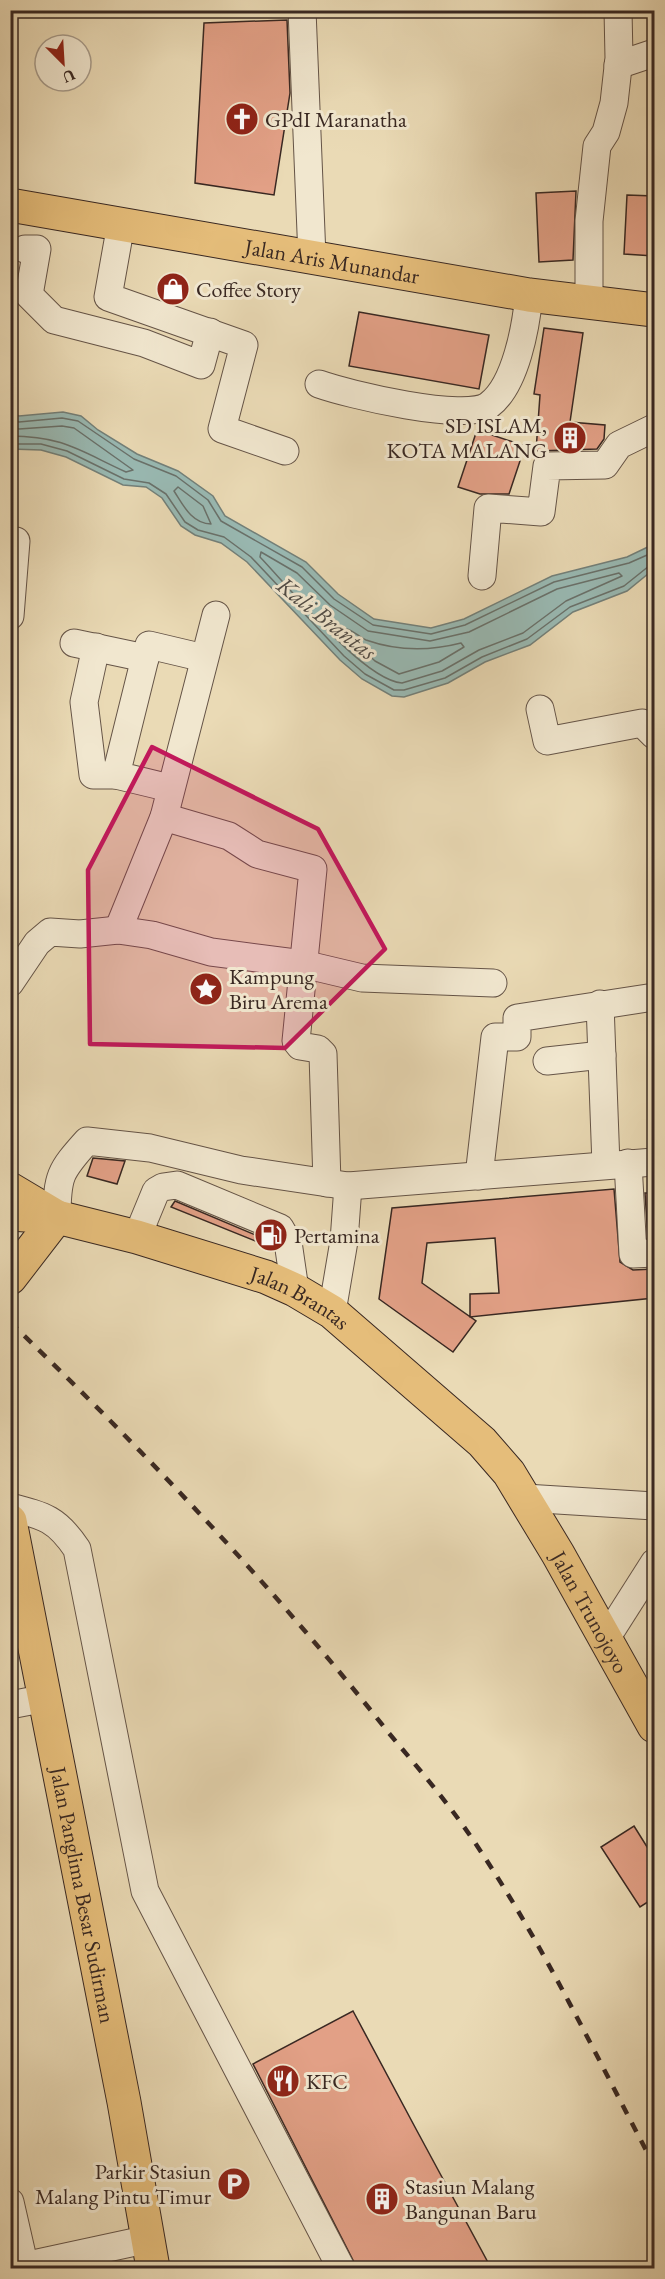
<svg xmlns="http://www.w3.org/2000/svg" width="665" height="2279" viewBox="0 0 665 2279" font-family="'EB Garamond',serif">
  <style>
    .water { fill: #99bab4; stroke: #73807a; stroke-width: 1.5 }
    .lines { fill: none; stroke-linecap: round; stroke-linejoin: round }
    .shore { stroke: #69716b; stroke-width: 1.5 }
    .building { fill: #e2a086; stroke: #392822; stroke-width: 1.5 }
    .minor-casing { stroke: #655447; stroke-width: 29 }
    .major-casing { stroke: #392822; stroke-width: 35 }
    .highway-casing { stroke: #392822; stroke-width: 35 }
    .minor { stroke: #f1e7cf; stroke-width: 27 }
    .major { stroke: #e5bd7a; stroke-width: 33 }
    .highway { stroke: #e5bd7a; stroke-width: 33 }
    .rail { stroke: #392822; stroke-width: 4.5; stroke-dasharray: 10 10; stroke-linecap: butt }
    .marked { fill: #c2185b; fill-opacity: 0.2; stroke: #c2185b; stroke-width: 4.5; stroke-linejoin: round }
    .labels { text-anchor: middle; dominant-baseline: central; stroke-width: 6; stroke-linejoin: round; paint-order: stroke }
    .poi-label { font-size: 22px; fill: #392822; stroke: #f1e7cf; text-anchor: start }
    .street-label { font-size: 22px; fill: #392822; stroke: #f1e7cf }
    .water-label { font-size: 24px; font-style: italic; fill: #514c46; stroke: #f1e7cf }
  </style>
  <rect width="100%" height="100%" fill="#eadab5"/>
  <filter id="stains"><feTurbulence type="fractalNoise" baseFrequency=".00333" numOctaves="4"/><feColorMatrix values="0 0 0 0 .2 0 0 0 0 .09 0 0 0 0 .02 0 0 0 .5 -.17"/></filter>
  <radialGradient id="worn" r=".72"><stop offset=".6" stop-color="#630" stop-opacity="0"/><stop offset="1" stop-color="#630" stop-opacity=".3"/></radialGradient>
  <!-- water -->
  <polygon class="water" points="10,412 19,416 63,412 81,416 98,430 137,454 178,471 213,496 225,516 306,562 338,594 374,619 431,628 464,619 552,576 627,557 654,544 654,569 627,591 573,612 530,645 485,662 448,683 404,697 392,696 362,679 340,660 247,562 221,543 195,535 181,526 162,498 146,487 123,485 66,457 41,450 11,449"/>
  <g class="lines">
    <!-- shore -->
    <g class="shore">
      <polyline points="10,419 19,422 62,418 78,421 134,459 176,476 208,500 221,521 302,567 334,599 373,625 431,634 465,625 554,582 629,563 654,552"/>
      <path d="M10 427 19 429 62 426 74 428 133 470 126 472C80 451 63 436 10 436"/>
      <polyline points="10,444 41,444 67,451 124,479 149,483 166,494 185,522 198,530 224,537 251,557 344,656 365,674 394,690 404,690 445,678 482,657 527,639 570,607 624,586 649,566 654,565"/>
      <path d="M178 487 203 506 211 524C192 524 183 505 174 491Z"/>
      <path d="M261 552 297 573 330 605 368 631 430 641 469 632 557 589 619 573 622 576 566 601 523 633 479 650 442 671 402 683C363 680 289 587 260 557Z"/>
      <path d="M346 629C353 630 359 637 366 640 397 651 430 651 461 643L464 647 439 662 399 674 375 661 345 633Z"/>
    </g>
  </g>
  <!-- building -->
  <g class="building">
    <polygon points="287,20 290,93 274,195 195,183 204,23"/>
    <polygon points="576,191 573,260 539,262 536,193"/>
    <polygon points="627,195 654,196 654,256 624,254"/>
    <polygon points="359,312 489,335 479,389 349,366"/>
    <polygon points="544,328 583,333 570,422 605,425 604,439 597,449 536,451 540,395 534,394"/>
    <polygon points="477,430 525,446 509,494 480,494 458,487"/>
    <polygon points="93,1158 125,1161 117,1184 87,1176"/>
    <polygon points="614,1189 620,1262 633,1270 654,1269 654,1298 470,1317 470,1294 499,1293 495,1238 427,1243 422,1283 476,1321 453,1352 379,1299 392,1208"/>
    <polygon points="645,1193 654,1193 654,1237 648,1238"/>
    <polygon points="175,1201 260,1237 258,1242 171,1207"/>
    <polygon points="634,1826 654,1858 654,1898 640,1907 601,1847"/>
    <polygon points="353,2011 416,2129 491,2268 357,2268 253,2064"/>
  </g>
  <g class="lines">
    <defs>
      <g id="minor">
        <polyline points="302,10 312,257"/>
        <polyline points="618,65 654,53"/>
        <polyline points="121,224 108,297 244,345 222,429 285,451"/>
        <polyline points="25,249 37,249 29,295 54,320 144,343 201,365 210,332"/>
        <polyline points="589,302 589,221 597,146 606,132 614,103 619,58 618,10"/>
        <path d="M319 384C347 394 467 423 489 405 516 385 526 326 529 295"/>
        <polyline points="482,576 488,508 541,512 547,466 605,465 619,445 654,428"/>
        <polyline points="10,616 16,541"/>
        <polyline points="74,643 145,658"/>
        <polyline points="96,647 84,702 93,775 116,775"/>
        <polyline points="540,709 547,741 642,723 654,735"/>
        <polyline points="170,788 116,775 145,658 149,645 204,658"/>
        <polyline points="164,817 229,836 257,854 313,869 296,1041 300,1046 318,1049 323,1054 327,1183"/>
        <polyline points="118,930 164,817 216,615"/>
        <polyline points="10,983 37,943 50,932 80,934 118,930 152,935 211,952 303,964 362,978 493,983"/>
        <polyline points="600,1004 606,1165"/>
        <polyline points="547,1061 602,1055"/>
        <polyline points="628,1163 633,1254 654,1253"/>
        <polyline points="479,1176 495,1037 517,1037 517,1018 654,997"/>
        <path d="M57 1217C57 1176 60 1171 87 1141L150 1148 241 1170 348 1186 654 1162"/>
        <polyline points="137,1237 156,1191 163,1187 177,1185 280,1228 288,1242 295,1290"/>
        <polyline points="332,1312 344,1241 348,1186"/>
        <polyline points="525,1498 654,1506"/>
        <path d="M10 1507C45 1516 57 1519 77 1549L145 1891 341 2268"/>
        <polyline points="605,1640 654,1563"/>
        <polyline points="10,1705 46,1698"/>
        <polyline points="10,2202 25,2268"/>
        <polyline points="24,2266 149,2239"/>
      </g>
      <g id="major">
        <path id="s1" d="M10 205 529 295 654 310"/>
        <path id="s2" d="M10 1214 57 1217 137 1237 266 1277 295 1290 332 1312 482 1442 509 1473 558 1554 654 1726"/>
      </g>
      <g id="highway">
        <polyline points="10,1189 57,1217 10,1278"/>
        <path id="s3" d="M10 1521 124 2102 153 2268"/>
      </g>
    </defs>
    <!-- minor casing -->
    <use href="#minor" class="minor-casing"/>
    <!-- major casing -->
    <use href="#major" class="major-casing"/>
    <!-- highway casing -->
    <use href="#highway" class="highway-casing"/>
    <!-- minor -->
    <use href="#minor" class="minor"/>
    <!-- major -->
    <use href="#major" class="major"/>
    <!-- highway -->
    <use href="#highway" class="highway"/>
    <!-- rail -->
    <path class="rail" d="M10 1322C144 1451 273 1586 388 1732 413 1762 439 1792 462 1824 537 1930 593 2051 654 2165"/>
  </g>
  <!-- marked area -->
  <path class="marked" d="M152 747 318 829 385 949 285 1048 90 1044 88 870Z"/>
  <!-- icons -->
  <defs>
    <symbol id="church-disc" viewBox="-11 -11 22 22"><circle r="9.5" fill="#8f2418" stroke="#f1e7cf"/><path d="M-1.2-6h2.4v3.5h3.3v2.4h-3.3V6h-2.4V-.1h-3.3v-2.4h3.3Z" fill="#fff"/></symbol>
    <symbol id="shop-disc" viewBox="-11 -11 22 22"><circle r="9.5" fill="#8f2418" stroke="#f1e7cf"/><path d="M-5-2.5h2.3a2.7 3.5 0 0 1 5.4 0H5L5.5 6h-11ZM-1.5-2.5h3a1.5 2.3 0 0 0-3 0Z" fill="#fff"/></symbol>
    <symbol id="building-disc" viewBox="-11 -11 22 22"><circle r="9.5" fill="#8f2418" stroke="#f1e7cf"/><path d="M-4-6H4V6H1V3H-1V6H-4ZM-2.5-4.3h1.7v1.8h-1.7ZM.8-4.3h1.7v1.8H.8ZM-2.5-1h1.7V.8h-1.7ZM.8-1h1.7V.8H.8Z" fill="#fff"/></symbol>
    <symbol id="sight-disc" viewBox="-11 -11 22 22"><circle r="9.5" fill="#8f2418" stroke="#f1e7cf"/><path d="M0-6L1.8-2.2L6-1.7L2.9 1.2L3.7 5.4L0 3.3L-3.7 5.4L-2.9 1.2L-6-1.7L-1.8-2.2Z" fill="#fff"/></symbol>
    <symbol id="fuel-disc" viewBox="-11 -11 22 22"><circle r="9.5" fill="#8f2418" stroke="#f1e7cf"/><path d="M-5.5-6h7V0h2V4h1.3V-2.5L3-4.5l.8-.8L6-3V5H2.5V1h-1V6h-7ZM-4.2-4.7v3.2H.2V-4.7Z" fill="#fff"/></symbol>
    <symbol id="restaurant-disc" viewBox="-11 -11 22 22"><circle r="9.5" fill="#8f2418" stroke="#f1e7cf"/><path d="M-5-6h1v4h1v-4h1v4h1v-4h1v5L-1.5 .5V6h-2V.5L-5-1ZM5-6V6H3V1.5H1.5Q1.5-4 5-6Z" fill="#fff"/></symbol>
    <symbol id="parking-disc" viewBox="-11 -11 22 22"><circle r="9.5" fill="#8f2418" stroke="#f1e7cf"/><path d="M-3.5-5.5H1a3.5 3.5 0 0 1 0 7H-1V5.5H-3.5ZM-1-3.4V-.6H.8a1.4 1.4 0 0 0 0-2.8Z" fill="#fff"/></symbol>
  </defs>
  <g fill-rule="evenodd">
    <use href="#church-disc" x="223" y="100" width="38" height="38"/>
    <use href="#shop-disc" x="154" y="270" width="38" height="38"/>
    <use href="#building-disc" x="551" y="419" width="38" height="38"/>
    <use href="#sight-disc" x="187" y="970" width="38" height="38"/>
    <use href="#fuel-disc" x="252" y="1216" width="38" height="38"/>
    <use href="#restaurant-disc" x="264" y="2062" width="38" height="38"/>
    <use href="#parking-disc" x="215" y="2165" width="38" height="38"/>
    <use href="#building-disc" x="363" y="2180" width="38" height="38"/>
  </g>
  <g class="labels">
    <!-- poi labels -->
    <g class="poi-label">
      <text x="265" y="119">GPdI Maranatha</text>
      <text x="196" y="289">Coffee Story</text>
      <text x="547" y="425" text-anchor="end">SD ISLAM,<tspan x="547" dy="25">KOTA MALANG</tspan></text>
      <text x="229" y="976">Kampung<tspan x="229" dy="25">Biru Arema</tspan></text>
      <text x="294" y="1235">Pertamina</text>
      <text x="306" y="2081">KFC</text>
      <text x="211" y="2171" text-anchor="end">Parkir Stasiun<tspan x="211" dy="25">Malang Pintu Timur</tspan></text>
      <text x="405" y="2186">Stasiun Malang<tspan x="405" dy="25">Bangunan Baru</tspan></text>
    </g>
    <!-- street labels -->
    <g class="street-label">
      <text stroke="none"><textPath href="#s1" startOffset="327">Jalan Aris Munandar</textPath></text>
      <text stroke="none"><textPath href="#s2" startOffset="304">Jalan Brantas</textPath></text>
      <text stroke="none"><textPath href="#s2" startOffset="740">Jalan Trunojoyo</textPath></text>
      <text stroke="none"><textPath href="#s3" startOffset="381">Jalan Panglima Besar Sudirman</textPath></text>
    </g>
    <!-- water labels -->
    <g class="water-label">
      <text transform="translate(327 618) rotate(38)">Kali Brantas</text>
    </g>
  </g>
  <!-- margin -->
  <rect width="665" height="2279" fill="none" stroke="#eadab5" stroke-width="36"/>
  <rect x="12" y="12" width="641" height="2255" fill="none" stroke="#392822" stroke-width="3"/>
  <rect x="18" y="18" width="629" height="2243" fill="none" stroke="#392822" stroke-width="1.5"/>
  <!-- north arrow -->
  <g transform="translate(63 63) rotate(156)"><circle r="28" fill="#f1e7cf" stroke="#a79b8a" stroke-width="1.5"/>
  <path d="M0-4.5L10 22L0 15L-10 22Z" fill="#8f2418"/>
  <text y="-9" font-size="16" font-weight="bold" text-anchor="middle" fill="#392822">U</text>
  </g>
  <rect width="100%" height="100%" filter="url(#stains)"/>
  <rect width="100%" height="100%" fill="url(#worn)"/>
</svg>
